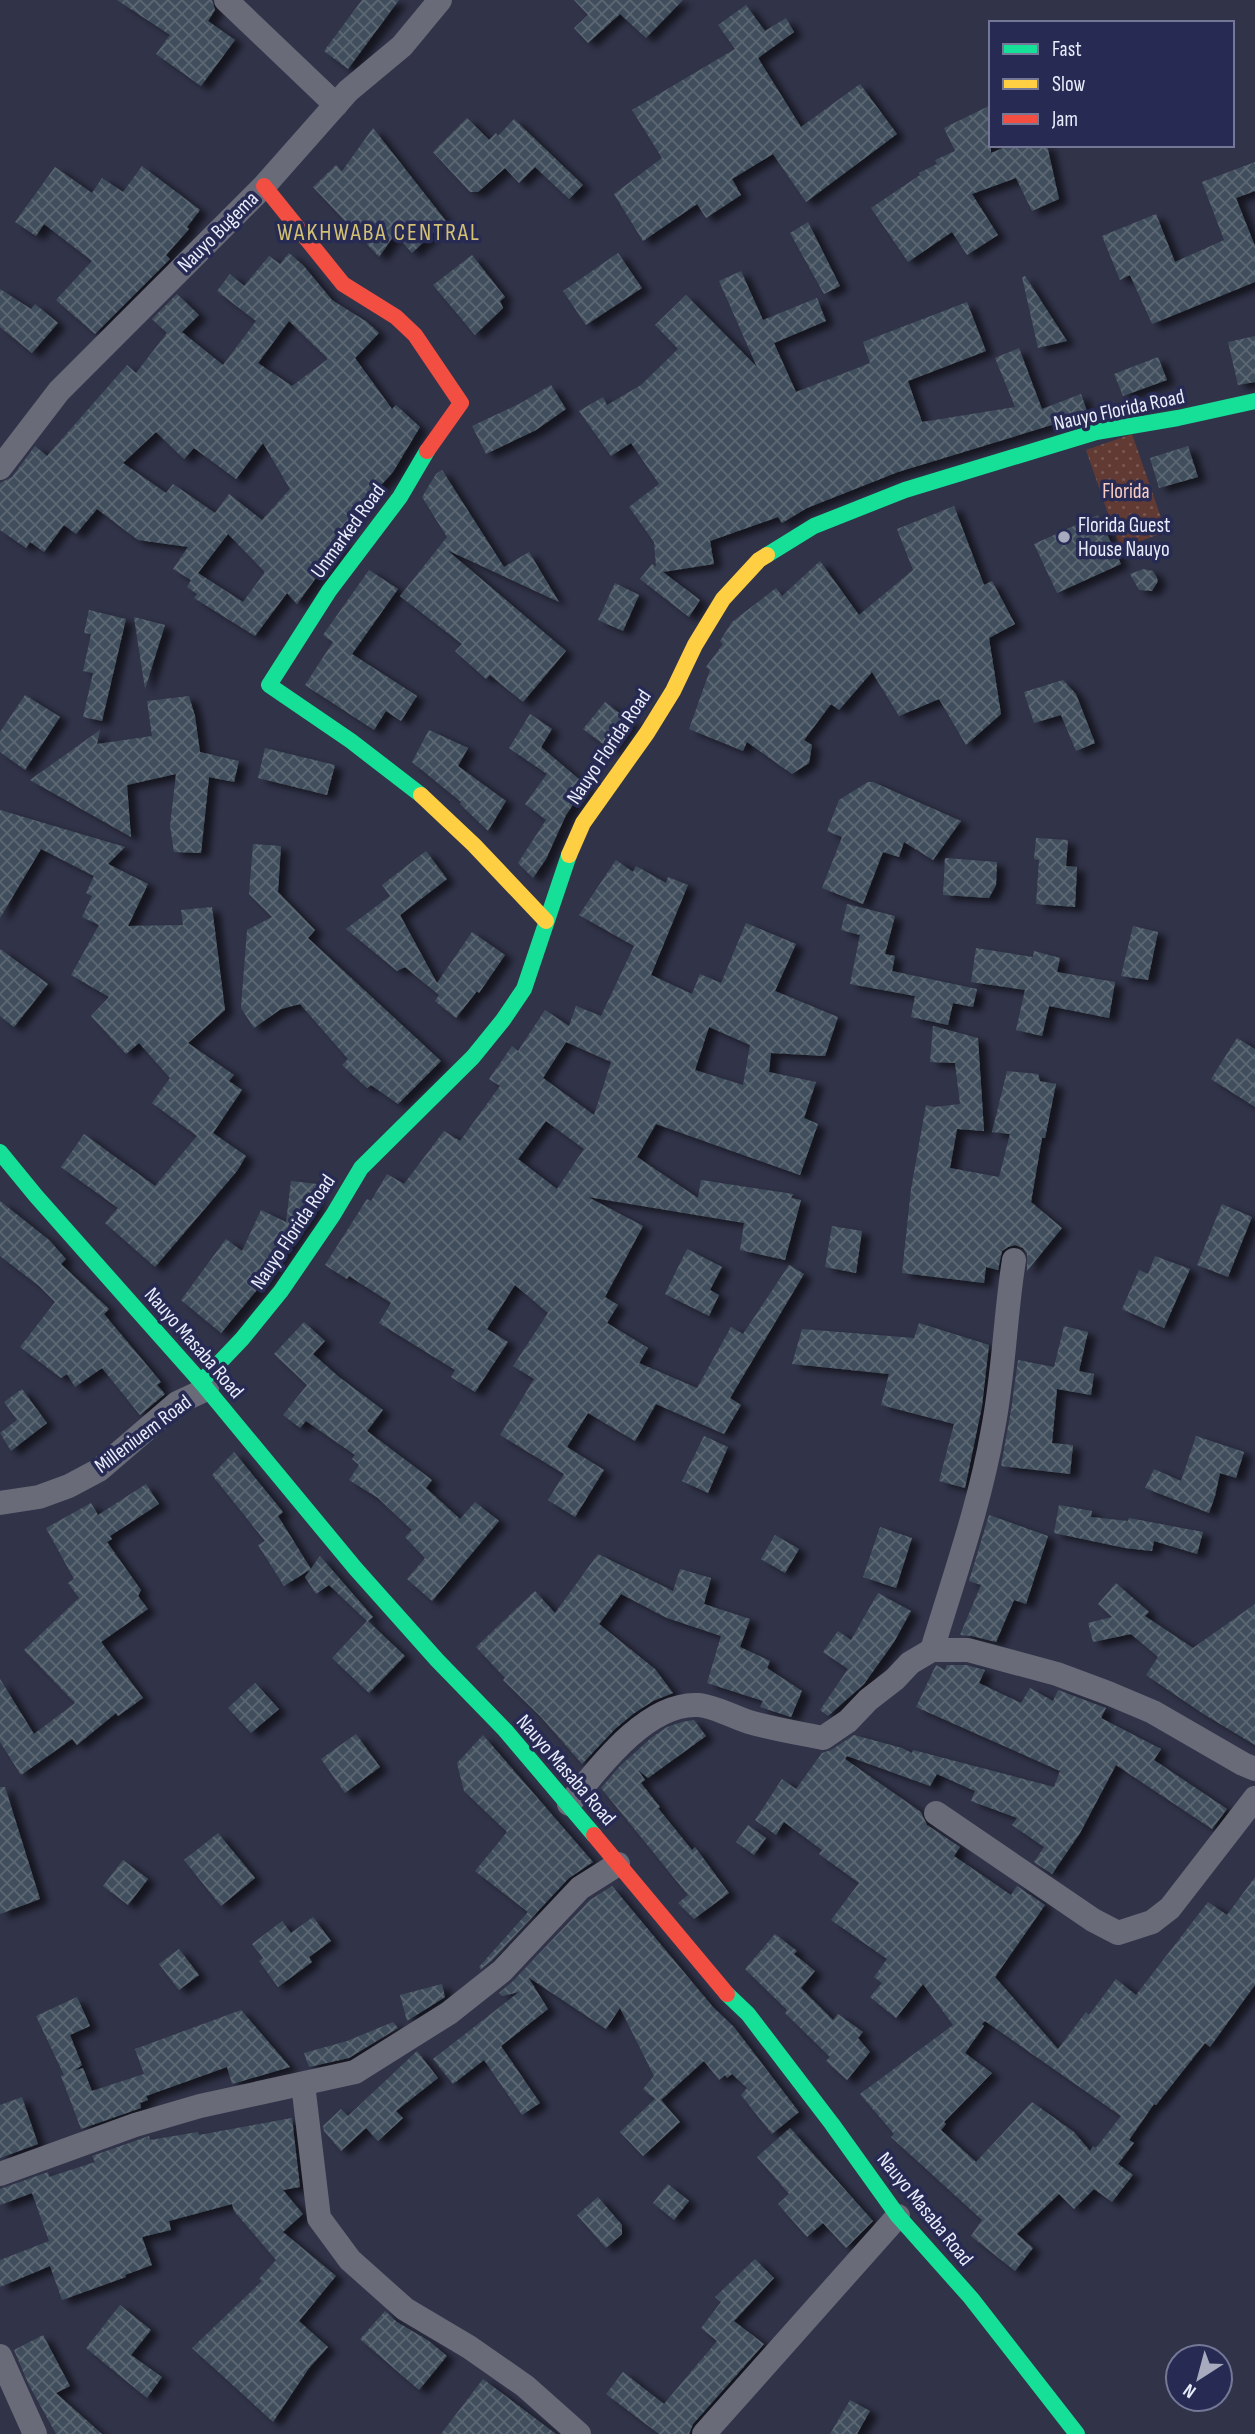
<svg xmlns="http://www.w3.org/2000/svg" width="1255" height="2434" viewBox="0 0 1255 2434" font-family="'Sofia Sans Condensed',sans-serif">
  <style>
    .garden { fill: url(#garden-dots) }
    .building { fill: url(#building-cross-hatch); fill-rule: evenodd; filter: url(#shadow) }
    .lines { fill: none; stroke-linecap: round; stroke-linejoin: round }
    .street { stroke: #696b79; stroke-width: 24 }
    .fast { stroke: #16e098; stroke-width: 16 }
    .slow { stroke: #ffcf43; stroke-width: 16 }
    .jam { stroke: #f24e42; stroke-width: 16 }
    .poi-dot { fill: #a8abbd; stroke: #272b53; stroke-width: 2.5 }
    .labels { text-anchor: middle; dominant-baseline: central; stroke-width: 7; stroke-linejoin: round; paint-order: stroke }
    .street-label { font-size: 21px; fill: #e8ecfb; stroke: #272b53 }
    .park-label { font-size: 21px; fill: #f9cec2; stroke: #272b53 }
    .poi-label { font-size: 21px; fill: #e8ecfb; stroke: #272b53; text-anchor: start }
    .quarter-label { font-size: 24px; letter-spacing: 2px; fill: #d3c174; stroke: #272b53 }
  </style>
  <defs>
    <pattern id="garden-dots" width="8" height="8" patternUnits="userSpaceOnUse" patternTransform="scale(1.75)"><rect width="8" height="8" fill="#613a33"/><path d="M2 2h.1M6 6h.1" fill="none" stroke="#785751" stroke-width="1.8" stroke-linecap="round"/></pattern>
    <pattern id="building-cross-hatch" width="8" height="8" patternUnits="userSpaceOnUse" patternTransform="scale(1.75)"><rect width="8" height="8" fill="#414e5b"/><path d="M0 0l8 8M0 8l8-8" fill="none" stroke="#5c6873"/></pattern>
    <filter id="shadow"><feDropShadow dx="8" dy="4.5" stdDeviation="3.5" flood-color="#0009"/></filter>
  </defs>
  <rect width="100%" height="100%" fill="#313349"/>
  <!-- garden -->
  <polygon class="garden" points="1132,434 1166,532 1120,548 1086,450"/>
  <!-- building -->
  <g class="building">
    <polygon points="117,0 212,0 215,10 208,21 235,40 201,86 156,54 170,35"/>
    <polygon points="362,0 399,0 348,69 324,51"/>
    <polygon points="574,0 683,0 646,38 620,14 588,43 574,28 588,15"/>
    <polygon points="746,5 765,31 786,18 794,32 758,58 801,127 860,84 897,134 806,202 773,154 732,179 741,195 706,218 697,204 643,241 614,194 662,158 632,110 735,49 718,25"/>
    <polygon points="991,105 991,153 1011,145 1047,145 1059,199 1032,211 1016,178 972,194 998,235 967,255 952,232 908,262 871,208 920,175 919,173 937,164 935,160 955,151 944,128"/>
    <polygon points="467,118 489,140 496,133 498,136 514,119 583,185 569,199 535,167 519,183 505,168 478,192 470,192 433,152"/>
    <polygon points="373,128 446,221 412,253 395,234 379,257 313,187 336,165 342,171"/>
    <polygon points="1255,162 1255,191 1236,198 1255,246 1255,282 1152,324 1130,275 1120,280 1102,236 1156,214 1175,262 1224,240 1202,182"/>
    <polygon points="142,166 200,210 187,227 189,229 166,255 170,259 95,334 56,300 92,261 44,224 36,236 15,222 55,167 92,193 102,178 123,192"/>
    <polygon points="808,222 840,286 824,294 790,233"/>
    <path d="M289 253 303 265 332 300 367 322 379 333 355 358 392 409 396 405 420 427 393 472 336 535 342 542 297 604 287 593 255 636 194 598 197 594 187 587 191 580 173 569 188 547 138 540 97 509 76 534 64 525 44 552 30 542 26 548 0 530V483L12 477 35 446 47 456 127 365 136 373 167 333 152 319 177 294 199 315 182 332 223 365 256 321 217 291 230 274 244 286 269 256 280 264ZM289 321 328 359 292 386 258 363ZM156 432 184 459 194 448 236 479 263 443 290 489 262 520 229 494 215 513 173 484 166 493 123 463ZM228 534 265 572 243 602 198 573Z"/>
    <polygon points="618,253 642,288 586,325 563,291"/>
    <polygon points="472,255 505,297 500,301 503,308 475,335 433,285"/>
    <polygon points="741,271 763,320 817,298 826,321 774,343 796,392 870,363 863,342 967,302 986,351 908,381 922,422 1015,407 995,358 1019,348 1042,409 1081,394 1088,414 898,472 807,508 782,523 778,517 710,541 714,564 663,572 700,600 689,617 640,579 652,564 656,567 654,542 629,507 659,484 631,443 611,456 579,411 603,397 607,405 641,385 678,349 655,325 686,295 757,367 719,281"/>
    <polygon points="1025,276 1067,341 1038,348 1022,277"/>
    <polygon points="0,289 31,309 35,304 58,323 32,353 0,327"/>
    <polygon points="1255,336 1255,382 1238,385 1228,342"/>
    <polygon points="1158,357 1167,380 1123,396 1114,374"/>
    <polygon points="551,385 566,409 536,430 486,454 472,426 519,404"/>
    <polygon points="1188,446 1198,477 1159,488 1150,458"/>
    <polygon points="442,470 504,567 529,552 559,602 447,550 566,651 523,702 490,675 486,679 455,651 462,644 400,596 447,537 422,497 436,474"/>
    <polygon points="954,506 984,585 992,581 1015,624 989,638 1001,714 966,745 939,699 899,716 872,672 839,710 831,704 804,740 812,745 809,763 792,774 747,742 743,751 689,729 710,670 706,667 723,644 720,641 732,622 776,588 782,596 820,561 859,615 913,570 897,529"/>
    <polygon points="1098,515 1121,564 1057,593 1034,544"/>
    <polygon points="1144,569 1153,571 1156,576 1158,581 1152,591 1139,590 1130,574"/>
    <polygon points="369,570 398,589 352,654 417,696 401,721 386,711 374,730 305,685 333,642 323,635"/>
    <polygon points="615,583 639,595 623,631 598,620"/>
    <polygon points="89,610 126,619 102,721 83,717 93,673 83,671 91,634 84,633"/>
    <polygon points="134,617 165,625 145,689"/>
    <polygon points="1063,680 1076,694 1095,743 1076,751 1061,715 1034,723 1024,692"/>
    <polygon points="25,695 60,717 25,770 0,752 0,732"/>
    <polygon points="189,696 195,716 200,752 239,761 234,782 209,777 201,853 174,852 170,826 176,774 127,785 131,837 30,780 100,730 97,744 152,736 147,701"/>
    <polygon points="605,702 631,722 611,750 583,729"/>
    <polygon points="530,714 552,729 541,747 586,785 566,815 546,859 533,878 518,863 546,820 525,804 547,774 509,748"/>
    <polygon points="429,730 468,748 458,766 506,801 488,831 460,804 461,802 412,762"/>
    <polygon points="265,748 335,765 327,795 258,778"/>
    <polygon points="868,782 873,782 961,821 933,860 904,842 899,857 883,852 863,904 822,888 842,837 827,831 839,800"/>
    <polygon points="0,810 125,847 108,864 148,884 128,926 183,925 181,910 212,907 225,1010 188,1043 234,1075 229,1081 242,1090 213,1133 246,1156 237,1171 155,1267 105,1223 118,1208 61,1167 84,1134 155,1186 197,1136 152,1103 170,1078 139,1043 126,1054 91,1016 109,997 71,975 99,925 82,917 92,896 86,893 94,876 41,849 0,918"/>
    <polygon points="1036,838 1068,840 1066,866 1077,867 1075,907 1036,904 1039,860 1034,859"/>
    <polygon points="253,844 281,846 278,892 315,930 308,938 441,1061 398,1104 371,1085 367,1088 342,1065 348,1059 300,1004 281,1009 254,1028 241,1008 247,930 272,917 249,894"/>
    <polygon points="426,851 447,879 400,915 437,983 472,932 505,955 479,993 477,991 456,1018 435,1001 439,995 405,967 397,971 346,929 390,896 382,885"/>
    <polygon points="945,858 997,862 996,885 989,898 943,895"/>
    <path d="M616 860 633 872 636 866 666 883 668 877 688 885 651 975 692 994 700 974 721 983 746 923 796 944 775 991 838 1017 825 1056 771 1053 769 1072 816 1082 804 1118 818 1124 800 1175 656 1124 637 1157 698 1198 701 1180 793 1194 791 1198 801 1200 785 1260 740 1250 744 1223 588 1197 643 1226 605 1297 618 1305 607 1323 648 1348 639 1363 697 1388 731 1327 743 1334 789 1265 804 1274 730 1398 741 1405 724 1434 656 1404 635 1441 588 1413 567 1447 604 1470 575 1517 548 1500 564 1474 500 1435 534 1379 513 1366 548 1313 515 1285 487 1329 508 1342 475 1392 451 1377 455 1370 379 1323 391 1303 349 1276 347 1279 325 1265 367 1199 371 1201 387 1174 404 1184 444 1131 460 1141 500 1086 489 1079 512 1046 518 1051 545 1010 569 1026 576 1006 601 1016 634 946 579 915ZM709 1027 750 1045 743 1085 695 1070ZM566 1042 611 1062 594 1115 543 1078ZM546 1121 584 1149 557 1189 518 1159Z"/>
    <polygon points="847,904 895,916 885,954 895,956 892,971 977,989 973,1007 953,1003 948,1025 911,1017 915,996 850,984 860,935 841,930"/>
    <polygon points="1133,926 1158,932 1148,980 1121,976"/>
    <polygon points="976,948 1033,957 1034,951 1060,958 1057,972 1115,982 1109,1018 1049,1006 1042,1036 1016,1030 1025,990 971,982"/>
    <polygon points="0,949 48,984 14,1027 0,1016"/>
    <polygon points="933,1026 978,1038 984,1131 957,1129 950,1168 999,1177 1010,1134 992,1132 1007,1071 1038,1074 1040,1081 1056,1084 1045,1138 1042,1138 1031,1202 1062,1228 1027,1271 1027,1254 1023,1248 1015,1245 1008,1247 1002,1251 998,1270 986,1267 984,1283 902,1273 911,1189 926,1105 934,1107 960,1104 955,1063 930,1062"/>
    <polygon points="1237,1038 1255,1049 1255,1107 1211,1079"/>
    <polygon points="291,1181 317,1184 314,1209 266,1279 221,1333 181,1300 226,1239 242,1251 261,1210 286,1222"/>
    <polygon points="0,1201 49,1240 66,1259 61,1264 109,1309 104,1314 161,1382 157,1385 165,1394 140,1415 102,1368 75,1387 67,1374 61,1378 20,1347 55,1302 39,1286 0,1256"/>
    <polygon points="1222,1204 1252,1217 1228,1277 1197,1265"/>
    <polygon points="832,1226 862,1231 856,1273 825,1267"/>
    <polygon points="687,1249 722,1267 710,1290 719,1295 709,1316 665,1294"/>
    <polygon points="1155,1256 1190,1269 1164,1328 1122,1309 1139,1270 1148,1274"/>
    <polygon points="304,1322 325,1341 313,1354 339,1377 383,1410 367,1431 432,1480 426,1488 460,1519 475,1502 499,1521 432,1601 407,1579 425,1558 405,1537 412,1530 378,1498 349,1480 359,1465 352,1459 355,1455 306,1421 300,1428 283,1415 307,1385 274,1354"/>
    <polygon points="919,1323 989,1345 982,1406 965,1488 939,1481 954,1424 881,1405 889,1374 792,1364 802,1329 914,1338"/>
    <polygon points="1064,1326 1088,1332 1079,1371 1094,1374 1091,1395 1057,1389 1052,1443 1073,1445 1070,1474 1001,1466 1011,1410 1018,1360 1054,1367"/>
    <polygon points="22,1389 47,1423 11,1451 0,1433 17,1420 4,1402"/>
    <polygon points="704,1436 728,1447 708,1493 682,1481"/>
    <polygon points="1196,1436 1244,1452 1236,1478 1220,1473 1215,1496 1209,1513 1145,1488 1154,1469 1181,1481"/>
    <polygon points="234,1452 283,1512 278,1516 311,1569 284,1586 258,1545 265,1541 212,1475"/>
    <polygon points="146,1484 159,1504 110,1536 112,1539 107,1542 141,1590 138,1596 148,1609 101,1642 143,1698 118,1716 116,1713 77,1745 72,1739 21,1775 0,1742 0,1679 34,1734 75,1703 24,1650 79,1598 68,1583 74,1579 46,1528 91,1503 98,1515"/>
    <polygon points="1059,1505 1092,1511 1091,1517 1128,1521 1129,1518 1203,1532 1197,1554 1154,1541 1152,1551 1125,1548 1054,1533"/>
    <polygon points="989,1515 1048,1536 1026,1604 1014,1600 996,1642 972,1636 960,1635 981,1585 969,1581"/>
    <polygon points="880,1527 912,1538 896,1588 863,1577"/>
    <polygon points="775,1535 799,1549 785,1573 761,1559"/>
    <polygon points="598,1554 673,1591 680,1569 711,1578 704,1604 750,1619 740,1647 770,1661 767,1668 802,1691 791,1717 760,1707 763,1701 707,1683 721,1636 667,1618 621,1594 599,1624 655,1669 673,1693 653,1701 633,1714 615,1729 582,1764 541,1717 503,1680 505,1678 476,1647 535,1591 555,1613"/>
    <polygon points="320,1556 373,1617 368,1621 405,1656 369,1693 332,1658 367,1621 329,1585 316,1594 305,1577"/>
    <polygon points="1116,1583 1149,1612 1145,1616 1193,1648 1255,1604 1255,1745 1202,1713 1146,1675 1158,1657 1131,1634 1093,1642 1088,1623 1112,1617 1098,1604"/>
    <polygon points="878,1593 911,1611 894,1642 864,1684 828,1716 820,1710 848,1669 823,1652 838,1631 851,1640"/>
    <path d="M936 1665 945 1670 947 1665H966L985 1670 979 1683 1021 1703 1030 1688 1053 1701 1058 1690 1106 1708 1101 1718 1161 1749 1154 1760 1227 1809 1212 1829 1116 1765 1080 1833 1052 1874 1034 1862 1044 1847 1012 1825 1017 1818 971 1801 975 1791 937 1774 930 1786 847 1756 845 1759 921 1812 927 1825 960 1847 954 1856 1011 1895 1017 1886 1045 1905 995 1977 1058 2049 1086 2012 1089 2015 1116 1979 1136 1995 1208 1902 1227 1915 1255 1877V1985L1210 2047 1205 2043 1156 2105 1154 2104 1129 2140 1134 2143 1118 2164 1133 2175 1112 2202 1094 2189 1074 2209 1059 2194 1017 2234 1033 2248 1015 2271 971 2236 982 2220 891 2137 894 2134 860 2094 953 2025 923 1984 896 2018 870 1997 882 1983 874 1977 887 1959 831 1920 859 1883 819 1854 822 1850 784 1822 776 1835 755 1820 782 1779 796 1789 822 1753 831 1750 854 1735 902 1748 912 1753 913 1750 1054 1787 1060 1771 916 1707ZM985 2021 1121 2116 1096 2148 1093 2146 1090 2151 1074 2132 1032 2102 976 2162 941 2130 946 2124 944 2122 992 2073 965 2053 984 2026 982 2024Z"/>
    <polygon points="255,1683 279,1709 251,1733 228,1708"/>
    <polygon points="694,1720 706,1736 648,1778 638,1770 645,1780 641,1783 660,1807 658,1808 692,1850 695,1847 729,1893 694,1919 678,1903 688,1895 601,1788 620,1766 651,1738 667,1727 682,1722"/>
    <polygon points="356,1734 380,1767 345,1793 321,1759"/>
    <polygon points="483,1735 593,1862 569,1878 492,1960 481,1969 479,1967 528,1912 475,1871 507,1832 464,1791 457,1763"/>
    <polygon points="0,1787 5,1787 40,1899 0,1914"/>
    <polygon points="748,1825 766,1838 754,1855 736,1842"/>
    <polygon points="218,1833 255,1878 221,1906 184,1860"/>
    <polygon points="123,1860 148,1879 128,1905 103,1886"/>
    <polygon points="612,1886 713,2007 734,2027 799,2112 772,2134 741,2095 747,2088 732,2074 727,2078 725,2075 719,2080 704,2061 661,2100 680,2122 643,2156 620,2132 655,2099 643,2089 654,2076 620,2008 606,2029 528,1977 548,2009 501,2046 540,2103 522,2115 484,2060 453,2084 433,2059 519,1992 502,1996 499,1993 513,1981 590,1900"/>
    <polygon points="313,1917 331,1941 309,1957 312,1962 278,1987 259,1961 263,1958 252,1944 282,1921 291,1933"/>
    <polygon points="775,1934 797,1951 794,1954 815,1971 801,1988 833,2020 838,2014 863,2032 858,2038 870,2052 847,2080 826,2061 830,2057 785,2013 787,2010 745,1969"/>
    <polygon points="179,1949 199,1975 179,1990 159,1964"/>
    <polygon points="442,1984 445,1997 407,2021 400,1995"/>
    <polygon points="77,1997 90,2026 70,2035 82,2065 74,2071 83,2068 92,2091 144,2074 135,2049 241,2010 290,2067 232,2084 227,2067 146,2096 148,2100 140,2103 141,2108 81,2129 61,2076 64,2075 36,2016"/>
    <polygon points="393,2022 398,2028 349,2058 309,2067 304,2053 347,2041"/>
    <polygon points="417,2051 438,2078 396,2111 403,2118 378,2141 366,2128 341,2151 324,2131 323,2126 341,2109 348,2116"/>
    <polygon points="22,2097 38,2144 0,2158 0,2105"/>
    <polygon points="292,2118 300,2187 283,2190 303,2214 283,2232 336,2276 299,2321 328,2347 309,2368 273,2422 192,2348 262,2281 259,2279 276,2260 234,2211 232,2204 169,2221 171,2230 142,2237 152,2265 125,2275 126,2277 62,2300 50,2266 0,2287 0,2260 49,2241 32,2193 0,2205 0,2189 48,2172 49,2177 95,2162 92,2156 149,2136 150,2140 198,2132 199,2135"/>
    <polygon points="790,2128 873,2221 846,2248 823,2223 807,2237 778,2204 789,2194 757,2157"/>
    <polygon points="668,2184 689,2201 674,2220 653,2203"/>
    <polygon points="598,2197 622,2225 622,2234 606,2248 577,2215"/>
    <polygon points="755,2259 774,2278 734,2321 764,2344 693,2424 689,2434 659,2434 606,2394 623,2372 664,2404 717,2341 701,2328 721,2302 715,2297"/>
    <polygon points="120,2305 151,2330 131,2355 162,2377 147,2398 86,2348"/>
    <polygon points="385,2311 397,2322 429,2341 447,2356 419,2390 360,2339"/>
    <polygon points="43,2335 70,2386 56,2393 102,2434 56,2434 29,2385 14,2350"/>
    <polygon points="483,2379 556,2434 441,2434"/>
    <polygon points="850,2400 870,2411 857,2434 830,2434"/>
  </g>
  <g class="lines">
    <!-- street -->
    <g class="street">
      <polyline points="226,0 336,105"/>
      <polyline points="0,468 59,391 264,186 348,91 402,46 440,0"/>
      <polyline points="0,1503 39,1497 69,1486 99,1470 177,1403 207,1389"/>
      <path d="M932 1650C954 1577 980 1504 993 1429 1004 1373 1005 1316 1014 1260"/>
      <path d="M569 1804C598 1768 647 1702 698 1705 714 1706 733 1717 749 1722 773 1729 798 1733 823 1738L848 1721 868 1700 895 1679 910 1663 932 1650H968L1057 1674 1108 1693 1153 1712 1243 1764 1255 1769"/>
      <polyline points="936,1813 1093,1920 1118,1933 1152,1922 1170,1908 1255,1798"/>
      <polyline points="303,2084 319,2218 350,2260 405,2309 469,2347 525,2386 579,2434"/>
      <polyline points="0,2174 135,2125 200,2106 355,2072 449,2013 502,1971 580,1888 618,1864"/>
      <polyline points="0,2356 35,2434"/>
      <polyline points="704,2434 898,2216"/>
    </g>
    <!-- fast -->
    <g class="fast">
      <polyline points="767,555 814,526 905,490 1096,432 1178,418 1255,401"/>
      <polyline points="421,795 351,741 269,685 329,591 400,497 427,451"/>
      <polyline points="0,1152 36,1196 201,1382 355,1568 437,1660 505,1730 594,1835"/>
      <polyline points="201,1382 242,1339 281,1291 333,1215 361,1168 473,1057 503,1020 524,989 569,855"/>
      <polyline points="727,1994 748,2014 832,2124 898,2216 971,2298 1077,2434"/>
    </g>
    <!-- slow -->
    <g class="slow">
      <polyline points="421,795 474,845 546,921"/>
      <polyline points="569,855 583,823 647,733 673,691 695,645 723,599 759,560 767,555"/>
    </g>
    <!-- jam -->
    <g class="jam">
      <polyline points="264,186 343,284 396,317 415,335 461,403 427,451"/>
      <polyline points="594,1835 727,1994"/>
    </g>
  </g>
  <!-- markers -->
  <circle class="poi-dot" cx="1064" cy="537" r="7"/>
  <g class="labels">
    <!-- street labels -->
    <g class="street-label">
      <text transform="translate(218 232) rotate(-45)">Nauyo Bugema</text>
      <text transform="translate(1119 410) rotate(-12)">Nauyo Florida Road</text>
      <text transform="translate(348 531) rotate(-54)">Unmarked Road</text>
      <text transform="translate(609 747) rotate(-56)">Nauyo Florida Road</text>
      <text transform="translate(293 1232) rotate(-56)">Nauyo Florida Road</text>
      <text transform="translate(194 1343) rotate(49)">Nauyo Masaba Road</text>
      <text transform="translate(143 1434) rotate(-37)">Milleniuem Road</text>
      <text transform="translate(566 1770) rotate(49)">Nauyo Masaba Road</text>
      <text transform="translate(925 2209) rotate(51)">Nauyo Masaba Road</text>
    </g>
    <!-- park labels -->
    <g class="park-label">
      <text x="1126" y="491">Florida</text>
    </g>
    <!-- poi labels -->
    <g class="poi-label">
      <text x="1078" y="525">Florida Guest<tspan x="1078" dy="24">House Nauyo</tspan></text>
    </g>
    <!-- quarter labels -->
    <g class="quarter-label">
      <text x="379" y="232">WAKHWABA CENTRAL</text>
    </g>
  </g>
  <!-- legend -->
  <rect x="989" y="21" width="245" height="126" fill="#272b53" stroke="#747896" stroke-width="2"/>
  <rect x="1003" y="44" width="35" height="10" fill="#16e098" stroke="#747896" stroke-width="2"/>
  <text x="1052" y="56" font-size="21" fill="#e8ecfb">Fast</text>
  <rect x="1003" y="79" width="35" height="10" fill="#ffcf43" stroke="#747896" stroke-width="2"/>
  <text x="1052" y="91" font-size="21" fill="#e8ecfb">Slow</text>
  <rect x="1003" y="114" width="35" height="10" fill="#f24e42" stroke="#747896" stroke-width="2"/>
  <text x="1052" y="126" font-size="21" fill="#e8ecfb">Jam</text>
  <!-- north arrow -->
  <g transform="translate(1199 2378) rotate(216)"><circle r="33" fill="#272b53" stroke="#747896" stroke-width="2"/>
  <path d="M0-5L12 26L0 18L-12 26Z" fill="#a8abbd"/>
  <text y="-10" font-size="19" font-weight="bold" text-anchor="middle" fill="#e8ecfb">N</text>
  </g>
</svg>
